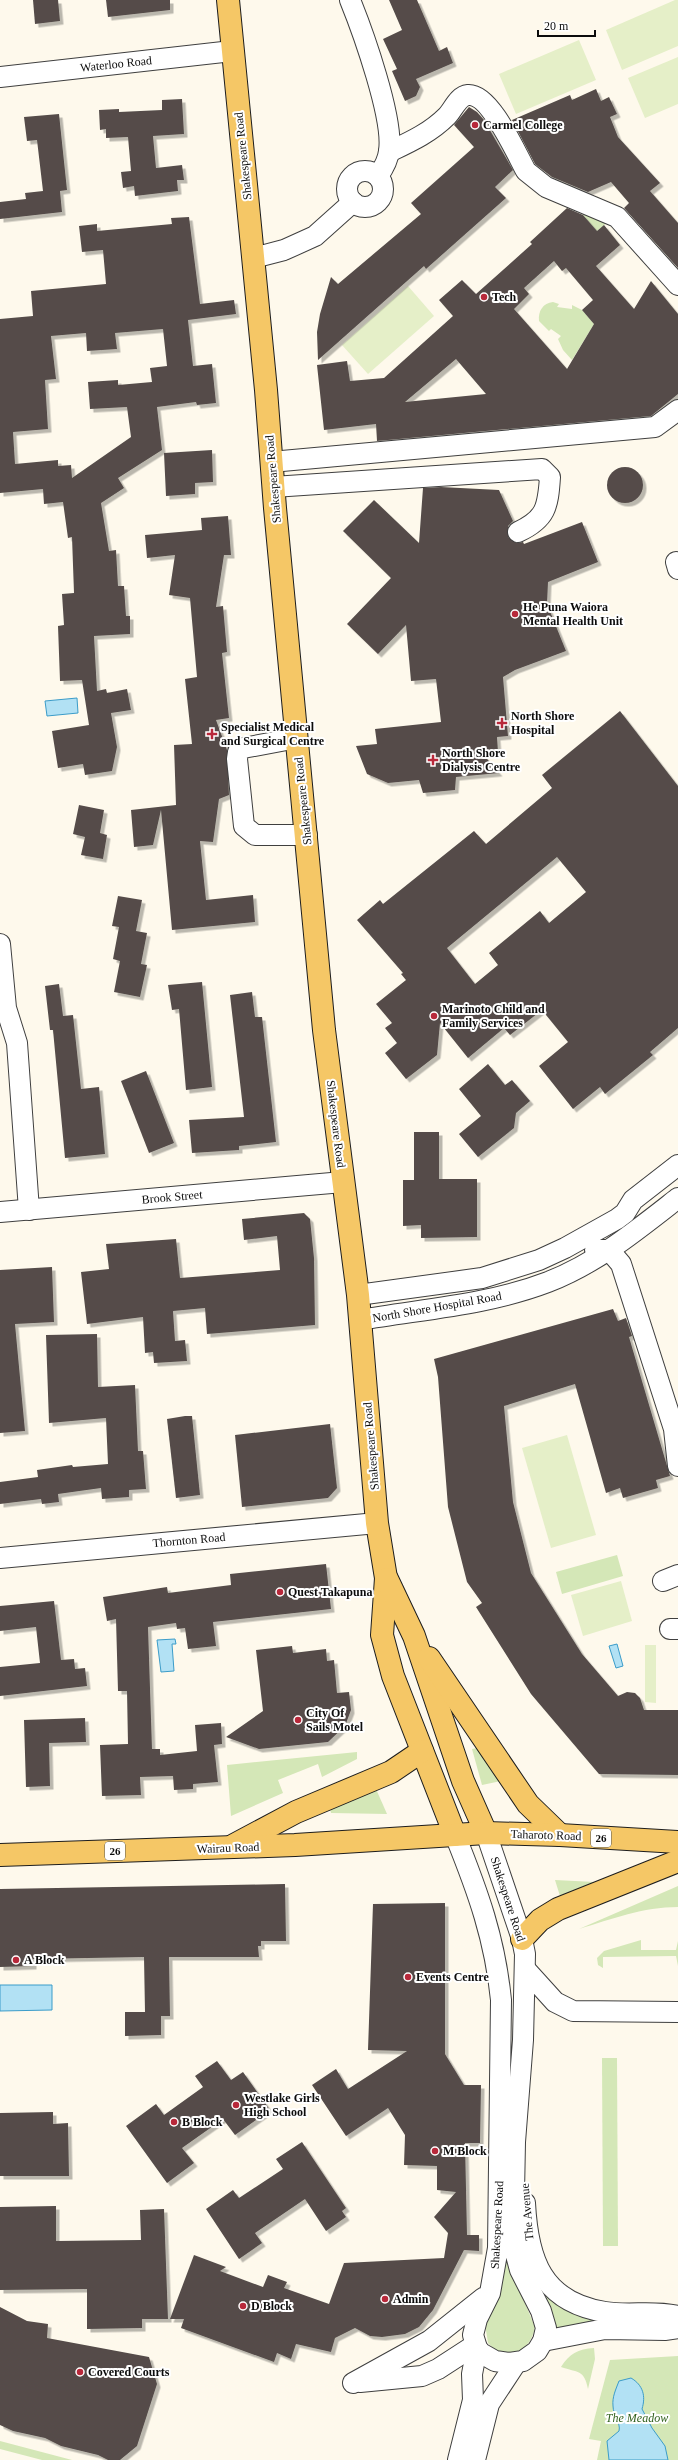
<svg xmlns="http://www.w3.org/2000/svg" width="678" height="2460" viewBox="0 0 678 2460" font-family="Georgia,serif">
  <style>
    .green { fill: #d4e7b7 }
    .pitch { fill: #e5efc8 }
    .water { fill: #b2e1f4; stroke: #3b9cc9 }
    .building { fill: #544c49; fill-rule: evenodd; filter: url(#shadow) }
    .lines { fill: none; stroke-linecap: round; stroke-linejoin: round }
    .minor-casing { stroke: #3f3f3f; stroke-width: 22 }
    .major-casing { stroke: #1d1d1d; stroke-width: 24 }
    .minor { stroke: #fff; stroke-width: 20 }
    .major { stroke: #f5c766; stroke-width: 22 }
    .poi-dot { fill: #b8283a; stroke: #fff; stroke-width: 1.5 }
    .labels { text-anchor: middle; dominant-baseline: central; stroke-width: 4; stroke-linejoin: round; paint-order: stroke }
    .shield { fill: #fff; stroke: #555; stroke-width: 1 }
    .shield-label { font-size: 11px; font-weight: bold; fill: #0c0c0c }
    .street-label { font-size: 12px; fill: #0c0c0c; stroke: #fff }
    .poi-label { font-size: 12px; font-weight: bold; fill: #0c0c0c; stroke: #fff; text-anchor: start }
    .park-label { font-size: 12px; font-style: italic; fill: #32621f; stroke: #fff }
  </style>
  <defs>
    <filter id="shadow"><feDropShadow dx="3.5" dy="3.5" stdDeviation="0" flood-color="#0004"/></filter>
  </defs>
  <rect width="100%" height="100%" fill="#fef9ec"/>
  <!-- green -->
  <g class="green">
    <polygon points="576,207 608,222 597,231"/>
    <path d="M553 302 559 304 557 307 572 309V305L582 310 594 324 572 360 563 350 558 339 561 336 551 329 549 331 539 321C538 311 543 303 553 302Z"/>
    <polygon points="617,1555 623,1576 562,1594 556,1572"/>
    <polygon points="477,1748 501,1781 482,1785 472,1749"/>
    <polygon points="357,1752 357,1759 322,1777 318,1764 278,1780 283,1793 231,1816 227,1765"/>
    <polygon points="376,1789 387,1814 331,1813 330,1808"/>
    <polygon points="555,1880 595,1882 596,1885 560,1896"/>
    <path d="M678 1886V1907C643 1907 612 1919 579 1929Z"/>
    <polygon points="641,1940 641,1950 676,1950 678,1941 678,1966 676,1956 603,1957 603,1968 598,1965 597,1958 604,1951"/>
    <polygon points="602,2058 617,2058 618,2246 603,2246"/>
    <path d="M506 2258 535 2327C531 2347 519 2355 499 2354L488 2343 485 2324 499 2294Z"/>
    <polygon points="549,2295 594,2317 593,2325 555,2331 544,2299"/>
    <path d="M594 2348 595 2359 588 2389C584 2369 578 2373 561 2367 569 2354 578 2349 594 2348Z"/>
    <polygon points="678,2356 678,2460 597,2460 601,2441 589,2439 610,2360"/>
    <polygon points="0,2441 72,2460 42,2460 0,2449"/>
  </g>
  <!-- pitch -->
  <g class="pitch">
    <polygon points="675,0 678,0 678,46 622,70 606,30"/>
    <polygon points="579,40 596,80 516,114 499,74"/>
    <polygon points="678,57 678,104 645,118 628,78"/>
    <polygon points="408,286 434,316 368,374 342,345"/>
    <polygon points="567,1435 596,1535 551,1548 522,1448"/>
    <polygon points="621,1581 632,1621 583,1636 571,1595"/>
    <polygon points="645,1645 656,1645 656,1703 645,1702"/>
  </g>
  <!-- water -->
  <g class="water">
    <polygon points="77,698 78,713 47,716 45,701"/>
    <polygon points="175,1639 176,1644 172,1644 174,1671 161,1672 157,1640"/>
    <polygon points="617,1644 623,1666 616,1668 609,1646"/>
    <polygon points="0,1985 52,1985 52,2010 0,2011"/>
    <path d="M631 2378C643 2385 646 2396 642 2409L652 2428 665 2446 668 2460H609L607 2441 619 2431C621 2423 613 2415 613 2406 612 2397 616 2389 619 2381Z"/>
  </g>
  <!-- building -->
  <g class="building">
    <polygon points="33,0 58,0 60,21 35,24"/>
    <polygon points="106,0 170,0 170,10 108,17"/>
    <polygon points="389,0 417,0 439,51 447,47 453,63 416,79 420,87 416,96 405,101 392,71 397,69 383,39 402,30"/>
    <polygon points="596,89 601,101 609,97 617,114 610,117 618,137 660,183 650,191 678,223 678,268 624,208 629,203 611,182 588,192 552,177 535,164 512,120 570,95 572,100"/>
    <polygon points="182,99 184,134 153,136 156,168 182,165 184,180 177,180 178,191 135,196 134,186 123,188 121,172 131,171 128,137 106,138 106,129 100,130 99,110 119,109 119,112 162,110 162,100"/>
    <polygon points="469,107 477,112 484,120 513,170 495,187 506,198 426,269 424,266 318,360 317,332 320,314 331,277 338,284 421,214 411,203 474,147 454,125"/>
    <polygon points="59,114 67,190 60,191 62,212 0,219 0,202 26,199 25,193 43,191 37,140 27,141 24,117"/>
    <path d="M567 208 583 215 597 231 604 225 620 245 596 266 634 309 651 281 678 314V394L651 416 377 441 376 424 324 430 317 365 347 361 350 381 384 378 453 316 439 300 462 280 476 294 532 244 530 242ZM554 261 562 271 566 268 593 300 582 310 594 324 567 369 514 309 529 294 524 288ZM456 359 486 394 405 402Z"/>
    <path d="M189 217 200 304 234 300 236 314 188 320 193 366 212 364 216 403 197 405 196 402 157 407 162 450 118 478 124 488 101 503 109 551 116 550 118 586H124L126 616H130V634L94 636 97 691 106 689 107 693 127 689 131 710 111 713 117 747 112 771 85 775 83 764 58 768 52 731 89 725 82 680 60 681 58 626 64 625 62 594 74 593 72 537 68 538 63 502 44 504 43 489 0 493V319L33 316 31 291 106 284 103 250 82 252 79 226 97 224V231L172 224 171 218ZM163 329 167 366 150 368 152 382 118 385V380L88 382 90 409 127 407 131 437 72 478 71 465 58 466V460L15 464 13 432 48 429 45 380 56 379 51 336 86 333 87 351 117 349 115 333Z"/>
    <polygon points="212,450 213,482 195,483 195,494 166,496 164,453"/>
    <circle cx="625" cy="485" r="18"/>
    <polygon points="441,487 499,490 513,521 508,526 508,537 517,543 523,542 524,544 582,522 598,562 548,582 547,604 566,651 515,670 503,677 508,736 497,737 498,752 482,753 499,773 456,777 455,790 423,793 419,780 388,783 367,774 356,746 377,744 375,729 441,722 436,679 411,681 406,625 378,654 347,624 391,578 343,531 374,500 419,543 423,488"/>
    <polygon points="228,516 231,555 224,555 216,607 223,606 227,652 222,653 229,718 216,720 227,750 229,795 219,799 213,842 200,841 206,900 253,895 255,922 172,930 161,810 153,845 134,847 131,810 176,805 174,745 192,744 185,679 197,677 190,598 169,595 175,555 147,558 145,535 202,530 201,518"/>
    <path d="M620 711 678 786V1028L650 1052 653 1055 605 1094 600 1087 573 1109 539 1066 568 1042 542 1010 510 1035 504 1028 468 1058 440 1023 437 1055 406 1079 385 1053 397 1043 385 1028 392 1023 376 1004 406 980 401 974 403 973 357 920 380 900 383 904 474 831 486 844 552 788 542 775ZM557 857 586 892 549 923 540 911 489 953 498 965 475 984 447 948Z"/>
    <polygon points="79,805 104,810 100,833 107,835 103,859 81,855 85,837 73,834"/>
    <polygon points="118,896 142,900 136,931 147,933 141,964 147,965 140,997 114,992 120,961 113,959 119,927 112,926"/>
    <polygon points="202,982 212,1087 186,1090 179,1009 172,1010 168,985"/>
    <polygon points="59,984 63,1016 73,1015 81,1089 99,1087 105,1154 65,1158 53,1030 50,1030 45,986"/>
    <polygon points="252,992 255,1017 262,1017 276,1142 239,1146 239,1150 192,1153 189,1120 244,1117 230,995"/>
    <polygon points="488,1064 505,1085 512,1080 530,1101 516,1113 514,1128 478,1157 459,1134 481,1116 459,1089"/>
    <polygon points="146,1071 174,1143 149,1153 121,1081"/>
    <polygon points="414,1132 439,1132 439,1179 477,1179 477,1237 421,1238 421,1225 403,1226 403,1180 414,1180"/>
    <polygon points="304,1213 310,1219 314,1258 315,1325 207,1334 205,1308 173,1311 175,1341 185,1340 187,1361 154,1363 153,1352 145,1353 143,1317 87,1324 81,1272 109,1269 106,1244 176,1239 180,1278 280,1270 277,1236 244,1240 242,1219"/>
    <polygon points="52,1267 54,1322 15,1324 25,1431 0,1433 0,1270"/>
    <polygon points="613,1309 618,1321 626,1318 632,1336 629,1337 670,1476 656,1480 658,1488 623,1498 620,1488 606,1493 575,1384 504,1406 513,1502 531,1573 582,1654 618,1696 627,1692 635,1693 640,1698 644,1710 678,1710 678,1775 599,1774 531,1694 476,1607 482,1603 467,1582 448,1507 438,1377 434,1359"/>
    <polygon points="97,1334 98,1387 135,1385 138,1451 143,1451 146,1489 129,1490 129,1497 102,1499 101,1488 58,1494 59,1502 42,1504 41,1499 0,1504 0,1482 38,1477 37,1470 72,1465 73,1467 108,1464 106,1418 49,1423 46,1335"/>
    <polygon points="185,1416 192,1416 200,1495 176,1498 167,1419"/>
    <polygon points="330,1424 337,1488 328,1498 242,1507 235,1435"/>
    <polygon points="326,1564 331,1609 213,1622 216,1646 188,1649 185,1628 177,1629 176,1623 148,1627 152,1749 160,1749 160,1755 197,1751 195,1725 221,1723 222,1744 214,1745 218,1782 193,1784 193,1789 174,1790 173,1776 140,1777 141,1795 102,1796 100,1745 128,1744 127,1691 118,1691 116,1619 107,1621 103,1597 167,1587 168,1593 231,1585 230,1574"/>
    <polygon points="54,1601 61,1660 74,1659 75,1669 85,1668 87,1686 0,1696 0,1667 40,1663 36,1627 0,1631 0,1606"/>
    <polygon points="292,1646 293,1653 326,1649 327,1661 334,1660 337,1693 349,1692 351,1710 345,1726 328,1742 259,1749 226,1737 263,1711 256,1650"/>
    <polygon points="85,1718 86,1742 49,1743 50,1786 26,1787 24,1720"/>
    <polygon points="285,1884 286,1941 261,1941 261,1946 258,1946 259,1957 169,1957 170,2016 161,2016 161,2035 125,2036 125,2012 145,2012 144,1957 33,1959 33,1966 0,1967 0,1889"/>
    <polygon points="445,1903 445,2054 464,2085 481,2085 480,2143 465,2143 467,2235 479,2235 479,2251 464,2250 433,2310 419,2327 405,2334 382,2337 370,2336 355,2328 335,2338 331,2352 296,2344 291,2359 277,2353 274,2362 181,2328 184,2319 170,2319 194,2255 226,2267 220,2271 263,2287 268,2275 287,2282 284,2288 329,2304 344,2263 444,2258 448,2233 434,2217 456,2192 437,2190 437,2166 404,2165 405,2135 388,2108 346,2136 312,2085 336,2069 348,2089 407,2051 368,2050 373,1904"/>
    <polygon points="217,2061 231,2080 243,2072 270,2110 235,2135 223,2119 182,2148 194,2163 167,2183 126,2126 156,2104 164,2115 203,2087 195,2076"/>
    <polygon points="53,2112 53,2124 68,2123 69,2176 0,2176 0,2113"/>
    <polygon points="302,2142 346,2208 342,2211 346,2217 326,2231 305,2199 255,2233 262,2243 239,2259 206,2209 233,2190 239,2198 283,2169 276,2159"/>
    <polygon points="56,2206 56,2241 141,2240 140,2210 164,2209 168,2319 142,2319 142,2328 87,2329 87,2289 0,2290 0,2207"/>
    <polygon points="0,2307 27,2321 48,2324 47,2338 149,2357 157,2384 137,2446 120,2460 108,2460 98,2455 61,2446 45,2438 13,2431 0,2425"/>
  </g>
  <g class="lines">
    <defs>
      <g id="minor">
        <path d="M350 0C363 32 394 119 389 151 388 161 383 169 378 176"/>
        <polyline points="0,77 232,51"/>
        <path d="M389 152C410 142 430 133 447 116 453 110 458 96 468 95 490 93 516 153 526 171L546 187 617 217 678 285"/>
        <circle cx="365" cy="189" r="18"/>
        <polyline points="253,258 284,250 315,236 353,202"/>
        <polyline points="271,462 655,427 678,410"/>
        <path d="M273 487 542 469 550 477C548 507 546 519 518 532"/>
        <polyline points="676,562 678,569"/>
        <polyline points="297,738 243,748 238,752 237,759 244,826 255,835 307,835"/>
        <polyline points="0,944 6,1008 17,1043 29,1210"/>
        <polyline points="0,1212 343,1182"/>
        <polyline points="595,1250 609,1250 621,1264 674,1429 678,1466"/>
        <polyline points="358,1295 482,1278 539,1260 565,1248 617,1219 625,1213 633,1200 678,1165"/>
        <path d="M360 1320C423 1309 488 1305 548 1282 597 1263 637 1230 678 1198"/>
        <polyline points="0,1558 377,1523"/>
        <polyline points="663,1581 678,1575"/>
        <polyline points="670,1629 678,1629"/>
        <path d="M455 1835C478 1892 495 1939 501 2000L498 2248 490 2293 477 2319 473 2335 477 2348 481 2353 495 2361 509 2363 523 2361 537 2351 543 2341 546 2328 541 2311 520 2270 513 2244 515 2142 523 2040 525 1954 522 1939 486 1833"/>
        <polyline points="526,1970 555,2002 573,2011 678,2012"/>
        <path d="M525 2203C528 2260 542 2302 605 2312 629 2316 654 2310 678 2316"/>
        <polyline points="543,2341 605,2329 666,2330 678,2328"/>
        <polyline points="360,2382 422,2376 438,2369 475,2345"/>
        <polyline points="353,2383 429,2341 483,2298"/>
        <polyline points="458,2460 473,2400 472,2374 477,2348"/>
        <polyline points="475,2460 489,2404 516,2363"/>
      </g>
      <g id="major">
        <polyline points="228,0 266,390 275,508 324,1030 358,1295 377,1523 386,1578 382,1635 393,1676 455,1835"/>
        <polyline points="387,1579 414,1636 463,1781 486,1833"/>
        <polyline points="429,1658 528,1804 560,1835"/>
        <polyline points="234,1845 296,1812 391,1772 422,1751"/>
        <polyline points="0,1855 295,1845 486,1833 560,1835 678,1842"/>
        <polyline points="522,1939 540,1920 558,1909 678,1861"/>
      </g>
    </defs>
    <!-- minor casing -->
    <use href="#minor" class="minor-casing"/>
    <!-- major casing -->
    <use href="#major" class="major-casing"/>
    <!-- minor -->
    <use href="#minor" class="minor"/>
    <!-- major -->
    <use href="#major" class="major"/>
  </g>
  <!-- markers -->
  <g class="poi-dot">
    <circle cx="475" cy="125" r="4"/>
    <circle cx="484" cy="297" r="4"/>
    <circle cx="515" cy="614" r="4"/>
    <path d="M500 717h4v4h4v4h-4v4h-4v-4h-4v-4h4z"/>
    <path d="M210 728h4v4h4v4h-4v4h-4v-4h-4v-4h4z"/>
    <path d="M431 754h4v4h4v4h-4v4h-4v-4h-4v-4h4z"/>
    <circle cx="434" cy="1016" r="4"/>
    <circle cx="280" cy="1592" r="4"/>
    <circle cx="298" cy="1720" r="4"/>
    <circle cx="16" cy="1960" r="4"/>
    <circle cx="408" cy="1977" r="4"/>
    <circle cx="236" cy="2105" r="4"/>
    <circle cx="174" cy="2122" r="4"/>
    <circle cx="435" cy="2151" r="4"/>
    <circle cx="385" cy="2299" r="4"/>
    <circle cx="243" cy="2306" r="4"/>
    <circle cx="80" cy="2372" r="4"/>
  </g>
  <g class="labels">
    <!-- shield labels -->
    <g class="shield">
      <rect x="591" y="1829" width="20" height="18" rx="3"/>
      <rect x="105" y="1842" width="20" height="18" rx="3"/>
    </g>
    <g class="shield-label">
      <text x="601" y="1838">26</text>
      <text x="115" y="1851">26</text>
    </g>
    <!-- street labels -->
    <g class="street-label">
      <text transform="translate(116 64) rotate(-6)">Waterloo Road</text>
      <text transform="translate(243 156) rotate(-96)">Shakespeare Road</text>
      <text transform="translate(273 479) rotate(-95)">Shakespeare Road</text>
      <text transform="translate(303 801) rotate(-96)">Shakespeare Road</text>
      <text transform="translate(336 1124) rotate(83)">Shakespeare Road</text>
      <text transform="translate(172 1197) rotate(-5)">Brook Street</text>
      <text transform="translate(437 1307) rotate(-10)">North Shore Hospital Road</text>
      <text transform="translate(371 1446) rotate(-95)">Shakespeare Road</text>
      <text transform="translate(189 1540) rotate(-5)">Thornton Road</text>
      <text transform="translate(546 1835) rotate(2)">Taharoto Road</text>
      <text transform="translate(228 1848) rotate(-2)">Wairau Road</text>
      <text transform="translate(508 1899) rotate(72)">Shakespeare Road</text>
      <text transform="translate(527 2212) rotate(-95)">The Avenue</text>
      <text transform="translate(497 2225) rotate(-87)">Shakespeare Road</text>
    </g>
    <!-- poi labels -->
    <g class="poi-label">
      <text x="483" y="125">Carmel College</text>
      <text x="492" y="297">Tech</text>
      <text x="523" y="607">He Puna Waiora<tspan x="523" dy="14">Mental Health Unit</tspan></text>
      <text x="511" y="716">North Shore<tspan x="511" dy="14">Hospital</tspan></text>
      <text x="221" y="727">Specialist Medical<tspan x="221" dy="14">and Surgical Centre</tspan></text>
      <text x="442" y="753">North Shore<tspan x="442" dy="14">Dialysis Centre</tspan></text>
      <text x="442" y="1009">Marinoto Child and<tspan x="442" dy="14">Family Services</tspan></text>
      <text x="288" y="1592">Quest Takapuna</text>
      <text x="306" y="1713">City Of<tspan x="306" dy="14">Sails Motel</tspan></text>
      <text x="24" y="1960">A Block</text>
      <text x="416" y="1977">Events Centre</text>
      <text x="244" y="2098">Westlake Girls<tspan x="244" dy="14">High School</tspan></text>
      <text x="182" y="2122">B Block</text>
      <text x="443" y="2151">M Block</text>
      <text x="393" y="2299">Admin</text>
      <text x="251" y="2306">D Block</text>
      <text x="88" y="2372">Covered Courts</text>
    </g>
    <!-- park labels -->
    <g class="park-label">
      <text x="637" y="2418">The Meadow</text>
    </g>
  </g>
  <!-- scale -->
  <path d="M538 30v6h57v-6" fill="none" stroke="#0c0c0c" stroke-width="2"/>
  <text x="544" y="30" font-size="12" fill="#0c0c0c" stroke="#ffffff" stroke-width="3" paint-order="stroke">20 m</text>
</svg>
